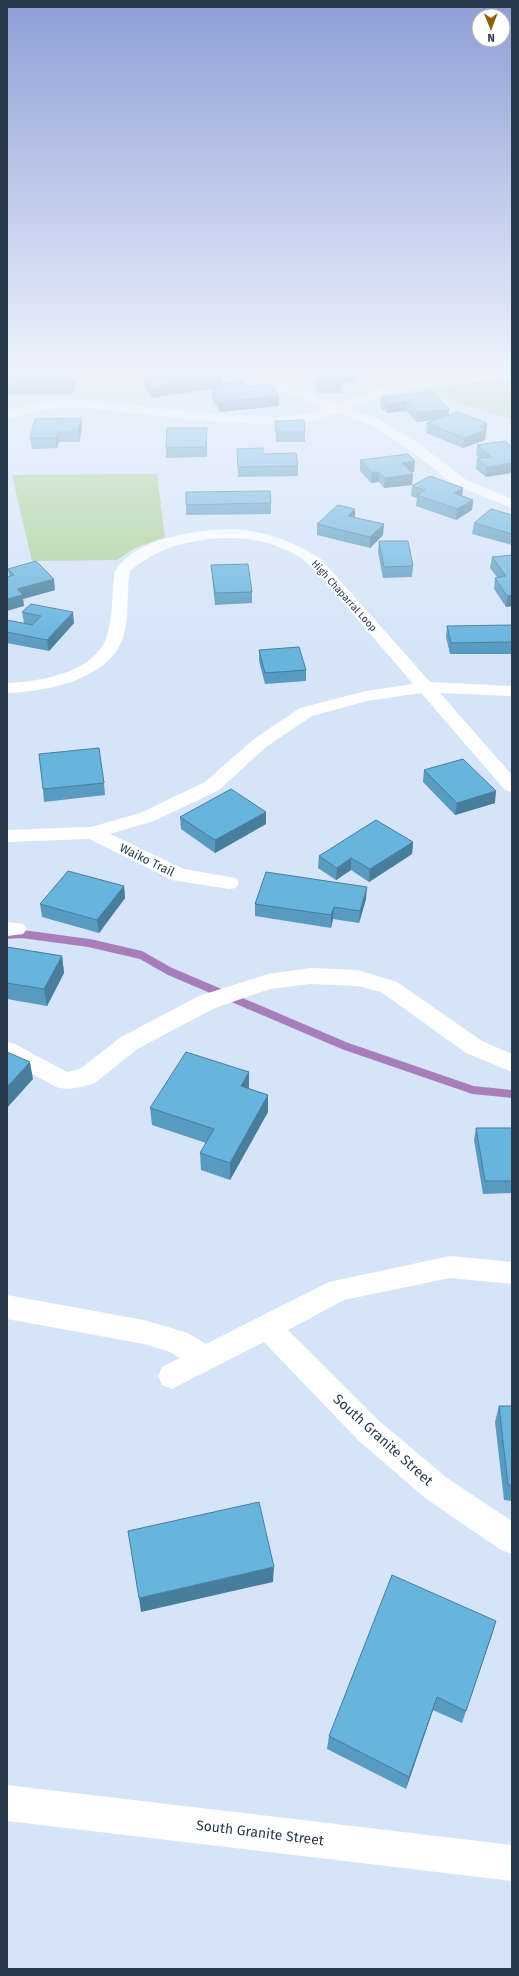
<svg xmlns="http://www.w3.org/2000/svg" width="519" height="1976" viewBox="0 0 519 1976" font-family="'Fira Sans',sans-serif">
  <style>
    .green { fill: #a9d194 }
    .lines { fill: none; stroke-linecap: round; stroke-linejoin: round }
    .stream { stroke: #a77eba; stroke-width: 8 }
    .minor { fill: #fff; fill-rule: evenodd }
    .wall { fill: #599bc0 }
    .shaded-wall { fill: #487e9c }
    .building { fill: #67b4df; stroke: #487e9c }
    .labels { text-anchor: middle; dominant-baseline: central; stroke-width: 3.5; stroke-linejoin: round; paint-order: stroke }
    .far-street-label { font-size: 10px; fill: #2a3a4d; stroke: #fff }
    .street-label { font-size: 12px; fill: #2a3a4d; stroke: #fff }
    .near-street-label { font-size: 14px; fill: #2a3a4d; stroke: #fff }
  </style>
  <rect width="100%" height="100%" fill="#d5e4f8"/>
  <!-- green -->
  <g class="green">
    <polygon points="512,378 512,420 415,389"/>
    <polygon points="157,474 165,537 135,548 117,560 32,561 12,475"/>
  </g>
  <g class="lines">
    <!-- stream -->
    <polyline class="stream" points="7,935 22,934 89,943 141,955 169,971 345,1046 473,1090 512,1094"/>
    <!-- minor -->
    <g class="minor">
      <path d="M260 373H272L273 377 283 383 337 404 393 384 487 373H512V378L395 391 349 408 380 420 418 443 465 479 512 499V508L455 485 408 449 372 426 337 412 314 421 290 425 206 421 78 407 42 410 7 419V411C54 394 97 401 145 407 179 410 212 414 245 415 276 417 296 419 326 408L275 389 263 382Z"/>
      <path d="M234 529C267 532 293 541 321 559L430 682 512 686V696L440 693 512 775V792L505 790 421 693 367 701 312 716 266 747 219 790 154 821 110 834 184 869 236 878 239 883 236 888 229 889 172 880 89 839 7 842V830L91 827 140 813 205 782 254 739 300 708 366 691 413 684C393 660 372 636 352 613 339 598 325 577 310 565 283 542 245 535 210 539 177 543 156 550 130 571 126 593 130 617 123 638 109 680 45 692 7 693V683C38 682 94 673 106 638 114 617 111 593 115 571 136 537 197 530 234 529Z"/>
      <polygon points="7,922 23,924 27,929 23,934 7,936"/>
      <path d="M310 968 358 970 397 982 482 1041 512 1054V1072L466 1053 381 992 358 986 310 984 270 989 215 1008 137 1049 95 1083C83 1087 68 1091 56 1087L7 1060V1042L15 1044 67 1072 80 1069 121 1037 199 996 268 974Z"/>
      <polygon points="450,1256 512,1262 512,1284 450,1278 344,1300 288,1330 378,1420 447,1478 512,1521 512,1554 501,1550 425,1498 358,1440 264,1342 172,1389 162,1385 158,1376 162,1367 180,1358 170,1352 144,1344 7,1319 7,1295 144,1320 188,1333 206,1344 329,1282"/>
      <polygon points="7,1785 512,1845 512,1881 7,1821"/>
    </g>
  </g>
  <!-- wall -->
  <g class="wall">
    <polygon points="86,373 129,373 129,374 86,375"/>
    <polygon points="317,373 356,373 355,383 342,383 342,393 316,393"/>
    <polygon points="222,378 223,387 152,398 144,388 143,379"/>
    <polygon points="7,379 76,384 72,395 7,394"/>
    <polygon points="223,383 245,386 279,396 279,406 220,412 212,399 212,389 223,388"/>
    <polygon points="432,391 448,415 487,423 485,440 463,448 426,433 427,423 435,420 416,422 406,411 387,413 380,407 381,397"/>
    <polygon points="81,418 82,428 79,442 59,442 57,448 32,449 30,438"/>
    <polygon points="275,421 305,432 305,442 276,442"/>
    <polygon points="207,438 207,457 166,458 166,448"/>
    <polygon points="505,441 486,477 476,469 477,458 480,458 476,455 477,445"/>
    <polygon points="237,449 298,466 298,476 238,477"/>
    <polygon points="360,460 415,461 414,472 411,472 413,474 412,485 384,488 379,482 371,483 360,471"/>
    <polygon points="412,486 463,496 473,500 472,510 456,520 416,506 417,498 411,496"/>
    <polygon points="186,492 271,503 271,514 186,515"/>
    <polygon points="355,509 355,517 383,535 370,548 317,535 317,524"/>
    <polygon points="512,515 512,545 472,534 474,523"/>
    <polygon points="379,541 413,566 412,577 383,578 378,552"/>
    <polygon points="512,555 512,606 506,607 494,589 495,578 497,577 490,568 492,557"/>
    <polygon points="211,565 252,592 252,603 215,605 212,576"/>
    <polygon points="8,569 55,590 23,599 24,606 9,576"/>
    <polygon points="31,604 74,623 49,651 7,643 7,620 24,623 22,612"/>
    <polygon points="512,625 512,654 450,654 446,637 447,626"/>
    <polygon points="259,650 306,670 306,681 265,684 259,661"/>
    <polygon points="424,770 495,803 455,815 423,782"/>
    <polygon points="104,783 105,795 44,802 43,789"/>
    <polygon points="266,812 266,824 215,853 181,829 180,817"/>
    <polygon points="413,842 412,854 369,882 351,870 336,880 318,868 319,856"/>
    <polygon points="124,886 125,898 99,933 42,917 40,904"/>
    <polygon points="366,899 359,923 333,919 331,928 255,916 255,904"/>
    <polygon points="7,947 62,956 64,973 47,1006 7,999"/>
    <polygon points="249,1072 249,1089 268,1095 268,1112 230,1180 201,1170 200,1153 206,1143 152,1125 150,1108"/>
    <polygon points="476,1128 512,1128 512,1193 483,1194 474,1140"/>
    <polygon points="499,1406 512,1406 512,1501 504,1500 495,1422"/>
    <polygon points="496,1621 462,1723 433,1710 406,1789 327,1749 329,1736"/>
  </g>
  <!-- shaded-wall -->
  <g class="shaded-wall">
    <polygon points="75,375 76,384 72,395 71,385"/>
    <polygon points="222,378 223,387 152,398 152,388"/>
    <polygon points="279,396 279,406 220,412 219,402"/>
    <polygon points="407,401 406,411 387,413 387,404"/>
    <polygon points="449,409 448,418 416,422 417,412"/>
    <polygon points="81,418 82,428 79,442 78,432"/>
    <polygon points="487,423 485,440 463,448 464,438 479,427"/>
    <polygon points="207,428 207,457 206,447"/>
    <polygon points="58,432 59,442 57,448 56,438"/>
    <polygon points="415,461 414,472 401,474 402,463"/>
    <polygon points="512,463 512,473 486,477 487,467"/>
    <polygon points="379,472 379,482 371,483 372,473"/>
    <polygon points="413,474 412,485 384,488 385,478"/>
    <polygon points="463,488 462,498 454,493"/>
    <polygon points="473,500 472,510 456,520 457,509"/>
    <polygon points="355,509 355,520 348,516"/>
    <polygon points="384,524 383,535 370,548 370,537"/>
    <polygon points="54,579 55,590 23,599 24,606 7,611 7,599 17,589"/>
    <polygon points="512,595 512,606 506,607 507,596"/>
    <polygon points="73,612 74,623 49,651 47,640"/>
    <polygon points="496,791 495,803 455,815 457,803"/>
    <polygon points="266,812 266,824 215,853 215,840"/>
    <polygon points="413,842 412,854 369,882 370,869"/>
    <polygon points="351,858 351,870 336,880 337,868"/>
    <polygon points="124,886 125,898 99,933 97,920"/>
    <polygon points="367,887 366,899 359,923 360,911"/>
    <polygon points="334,907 333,919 331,928 331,915"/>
    <polygon points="62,956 64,973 47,1006 44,989"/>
    <polygon points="30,1062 33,1079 7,1108 7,1087"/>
    <polygon points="249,1072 249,1089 241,1086"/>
    <polygon points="268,1095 268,1112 230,1180 230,1163"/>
    <polygon points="274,1567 273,1582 141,1612 139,1598"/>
    <polygon points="496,1621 492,1635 462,1723"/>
    <polygon points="437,1697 433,1710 406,1789 409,1777"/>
  </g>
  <!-- building -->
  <g class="building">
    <polygon points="178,373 218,373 222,378 152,388 143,379"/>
    <polygon points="317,373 356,373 356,374 342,374 342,383 316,383"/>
    <polygon points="9,374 75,375 71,385 7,385 7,379"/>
    <polygon points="242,381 245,386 271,384 279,396 219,402 212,389 226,388 223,383"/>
    <polygon points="432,391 449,409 417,412 407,401 387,404 381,397"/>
    <polygon points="457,412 487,423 479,427 486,430 464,438 427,423"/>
    <polygon points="81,418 78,432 58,432 56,438 30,438 35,419"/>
    <polygon points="304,420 305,432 276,432 275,421"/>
    <polygon points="167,428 207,428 206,447 166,448"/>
    <polygon points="505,441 512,447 512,463 487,467 477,458 491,457 477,445"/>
    <polygon points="263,448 263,454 296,453 298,466 238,467 237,449"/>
    <polygon points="408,454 415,461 402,463 413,474 385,478 379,472 372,473 360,460"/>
    <polygon points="430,476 463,488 454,493 473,500 457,509 417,495 425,490 412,486"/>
    <polygon points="270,491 271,503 186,505 186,492"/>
    <polygon points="338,505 355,509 348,516 384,524 370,537 317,524"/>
    <polygon points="491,509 512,515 512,534 474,523"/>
    <polygon points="379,541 408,541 413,566 384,567"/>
    <polygon points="512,555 512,595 507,596 495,578 506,576 492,557"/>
    <polygon points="36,561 54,579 17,589 23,595 7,599 7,577 14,575 8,569"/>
    <polygon points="248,564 252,592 215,593 211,565"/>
    <polygon points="31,604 73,612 47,640 7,632 7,620 32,625 41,616 22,612"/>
    <polygon points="512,625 512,642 451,643 447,626"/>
    <polygon points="299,647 306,670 265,673 259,650"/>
    <polygon points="99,748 104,783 43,789 39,754"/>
    <polygon points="463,759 496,791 457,803 424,770"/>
    <polygon points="231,789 266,812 215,840 180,817"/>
    <polygon points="376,820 413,842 370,869 351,858 337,868 319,856"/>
    <polygon points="68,871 124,886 97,920 40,904"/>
    <polygon points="266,872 367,887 360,911 334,907 331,915 255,904"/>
    <polygon points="7,947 62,956 44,989 7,983"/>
    <polygon points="7,1052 30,1062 7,1087"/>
    <polygon points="186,1052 249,1072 241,1086 268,1095 230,1163 200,1153 214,1129 150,1108"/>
    <polygon points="476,1128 512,1128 512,1181 485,1181"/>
    <polygon points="499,1406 512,1406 512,1485 508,1485"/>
    <polygon points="259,1502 274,1567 139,1598 128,1531"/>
    <polygon points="392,1575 496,1621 466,1711 437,1697 409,1777 329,1736"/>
  </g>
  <!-- sky -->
  <linearGradient id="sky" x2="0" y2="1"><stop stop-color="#8e9ed6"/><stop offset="0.57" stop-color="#ecf3fc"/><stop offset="1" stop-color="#ecf3fc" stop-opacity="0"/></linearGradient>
  <rect width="519" height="650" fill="url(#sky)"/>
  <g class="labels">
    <!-- far-street labels -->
    <g class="far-street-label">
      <text transform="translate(344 596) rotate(48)">High Chaparral Loop</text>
    </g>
    <!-- street labels -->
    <g class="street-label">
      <text transform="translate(147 860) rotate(26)">Waiko Trail</text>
    </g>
    <!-- near-street labels -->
    <g class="near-street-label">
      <text transform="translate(383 1440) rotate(42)">South Granite Street</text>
      <text transform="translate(260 1833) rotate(7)">South Granite Street</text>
    </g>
  </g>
  <!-- border -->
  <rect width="519" height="1976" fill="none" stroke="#2a3a4d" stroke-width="16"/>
  <!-- north arrow -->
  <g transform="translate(491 28) rotate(179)"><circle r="19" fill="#ffffff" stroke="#aab0b8"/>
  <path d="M0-3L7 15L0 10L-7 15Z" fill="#8e6009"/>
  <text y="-6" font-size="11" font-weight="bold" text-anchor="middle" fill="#2a3a4d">N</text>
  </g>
</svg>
